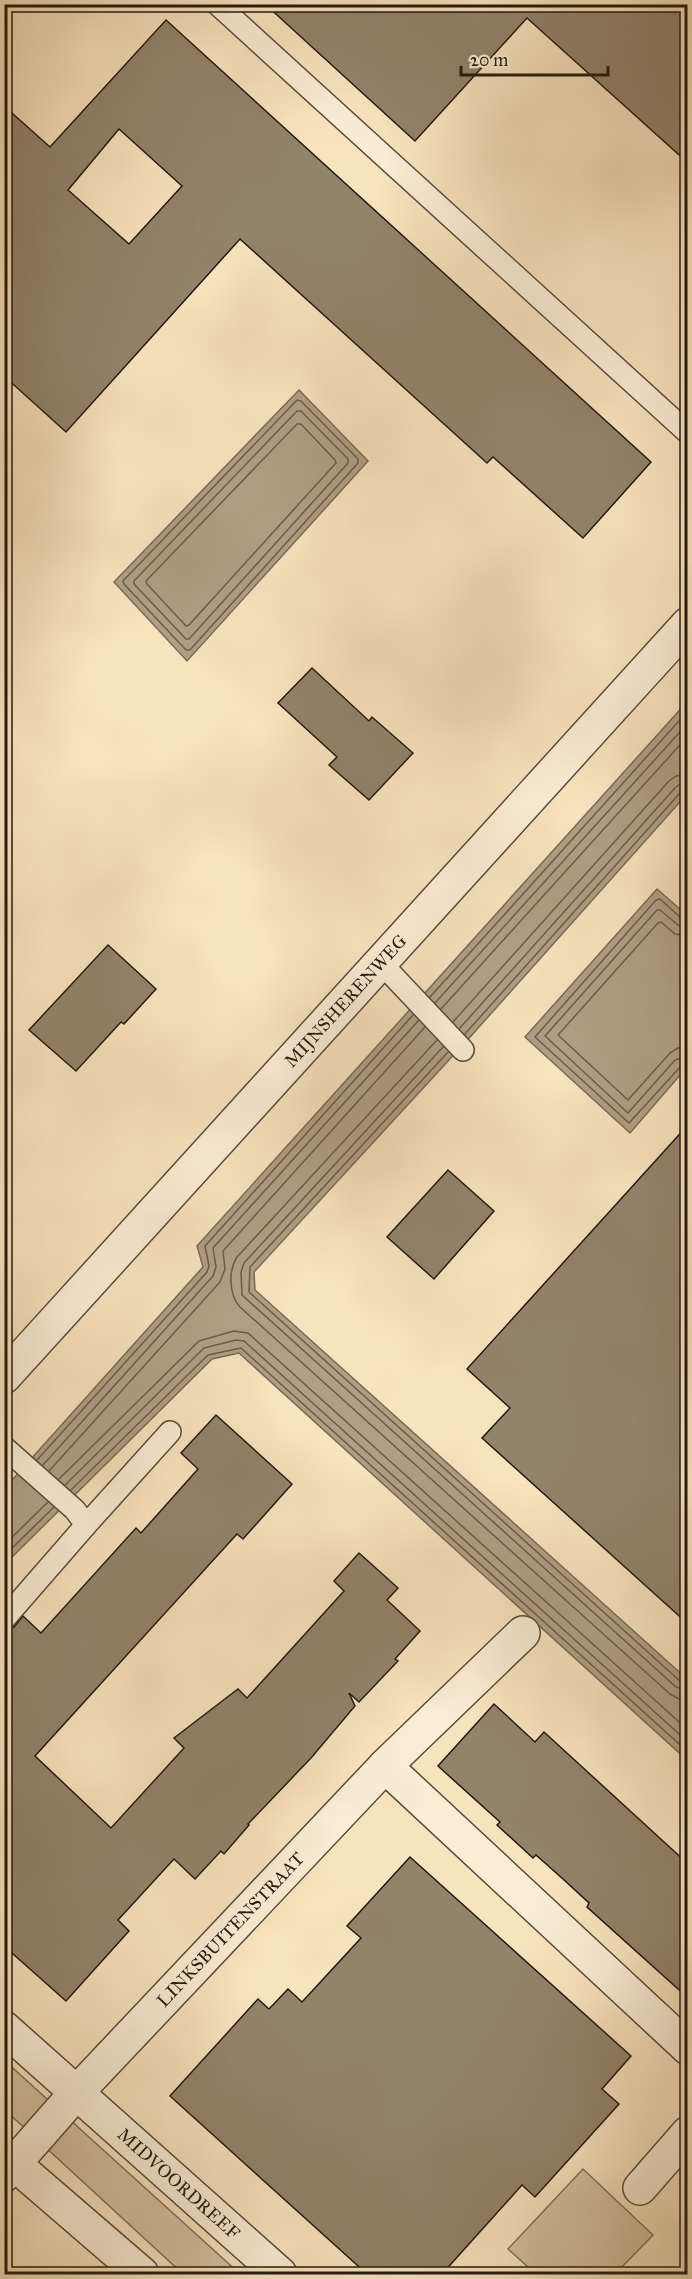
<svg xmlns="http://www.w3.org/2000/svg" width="692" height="2279" viewBox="0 0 692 2279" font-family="'IM FELL Great Primer',serif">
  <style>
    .green { fill: #d4c1a1; stroke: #7c6e59; stroke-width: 1.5 }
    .water { fill: #b09f84; stroke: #786a56; stroke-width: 1.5 }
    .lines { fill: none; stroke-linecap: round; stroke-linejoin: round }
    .shore { stroke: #6a5c4a; stroke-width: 1.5 }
    .building { fill: #92836b; stroke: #231a11; stroke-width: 1.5; fill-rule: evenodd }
    .service-casing { stroke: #584c3c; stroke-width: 24 }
    .minor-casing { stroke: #584c3c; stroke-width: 36 }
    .tertiary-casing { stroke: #584c3c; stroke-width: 36 }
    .service { stroke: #faedd5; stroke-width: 21 }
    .minor { stroke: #faedd5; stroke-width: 33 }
    .tertiary { stroke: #faedd5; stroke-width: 33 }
    .labels { text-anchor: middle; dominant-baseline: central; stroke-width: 4.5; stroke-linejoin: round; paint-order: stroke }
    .street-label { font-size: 18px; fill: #231a11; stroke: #faedd5 }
  </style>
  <rect width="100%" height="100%" fill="#f8e3bf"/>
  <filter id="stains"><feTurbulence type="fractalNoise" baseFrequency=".00333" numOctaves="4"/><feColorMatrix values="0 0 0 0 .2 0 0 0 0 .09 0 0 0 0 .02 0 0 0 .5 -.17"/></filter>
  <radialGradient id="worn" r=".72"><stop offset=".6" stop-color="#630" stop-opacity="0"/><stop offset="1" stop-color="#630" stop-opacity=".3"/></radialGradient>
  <!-- green -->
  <g class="green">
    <polygon points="4,2060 240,2274 183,2274 5,2110"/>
    <polygon points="583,2169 653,2235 615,2274 536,2274 508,2249"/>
  </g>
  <!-- water -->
  <g class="water">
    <polygon points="299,390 368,461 187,661 114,582"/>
    <polygon points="687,702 687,794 471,1036 254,1272 255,1290 687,1679 687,1760 239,1353 212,1359 5,1564 5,1488 203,1267 197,1246"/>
    <polygon points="657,889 687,915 687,1067 630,1133 525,1037"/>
  </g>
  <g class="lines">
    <!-- shore -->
    <g class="shore">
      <polygon points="297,400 301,401 358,459 358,463 190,650 186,650 124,584 123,581"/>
      <polygon points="297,411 301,411 348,459 348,463 189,639 186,639 134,584 134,581"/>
      <polygon points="297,424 301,424 335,460 336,463 189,625 186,626 147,584 146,581"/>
      <polyline points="688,919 681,918 660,899 656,900 535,1037 629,1123 681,1066 688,1064"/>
      <polyline points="688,927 678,925 660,910 657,910 545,1036 628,1113 675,1060 688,1056"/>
      <polyline points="688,936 675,934 661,922 658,923 558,1035 628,1100 670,1053 678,1048 688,1047"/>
      <polyline points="430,997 688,711"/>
      <polyline points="435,1003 688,723"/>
      <polyline points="441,1009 688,736"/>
      <polyline points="453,1022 669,781 676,776 688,774"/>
      <polyline points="459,1029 675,788 680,784 688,783"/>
      <polyline points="465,1034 680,793 688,790"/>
      <path d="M437 1040 237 1257C228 1271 229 1295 240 1307L670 1694 679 1699 688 1700"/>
      <polyline points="443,1047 244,1263 241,1272 242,1295 676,1687 688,1691"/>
      <polyline points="448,1052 250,1267 249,1292 681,1682 688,1683"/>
      <polyline points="37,1460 207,1272 209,1266 205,1246 413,1015"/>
      <polyline points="43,1465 213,1276 216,1267 213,1248 419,1020"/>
      <polyline points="49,1471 220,1282 225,1269 223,1251 425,1027"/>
      <polyline points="59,1479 199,1341 234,1331 248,1333 688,1730"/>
      <polyline points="65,1485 204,1348 236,1340 244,1341 688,1742"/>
      <polyline points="71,1490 208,1355 241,1348 688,1752"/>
      <polyline points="4,1545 48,1502"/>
      <polyline points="4,1556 54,1507"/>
    </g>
  </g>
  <!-- building -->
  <g class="building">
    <polygon points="265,4 687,4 687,162 527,18 415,141"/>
    <path d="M166 20 651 462 583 538 493 457 487 463 240 239 66 432 4 376V106L50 147ZM119 129 182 186 129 244 68 190Z"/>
    <polygon points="312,668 369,721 372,717 413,753 369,800 329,765 337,757 278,703"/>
    <polygon points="108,945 156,989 124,1024 121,1022 76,1071 29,1030"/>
    <polygon points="687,1126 687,1623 482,1438 510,1408 467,1369"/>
    <polygon points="448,1170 494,1211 434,1279 387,1237"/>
    <polygon points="216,1415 292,1484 243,1539 237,1534 35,1756 111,1828 184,1748 174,1738 238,1689 247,1698 344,1591 334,1581 359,1553 398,1588 387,1600 420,1631 395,1659 398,1661 359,1702 349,1693 355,1706 311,1758 248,1824 249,1825 224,1854 221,1851 195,1879 174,1859 118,1920 129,1931 66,2001 4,1946 4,1630 14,1627 23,1616 41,1633 136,1528 141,1533 198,1469 181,1453"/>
    <polygon points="494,1704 535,1742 544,1732 687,1863 687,1997 587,1907 589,1903 563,1879 536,1855 533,1858 497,1825 500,1822 438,1766"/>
    <polygon points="410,1857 631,2056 602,2089 619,2104 535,2197 522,2185 442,2274 367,2274 170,2096 258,1999 269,2009 288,1989 302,2002 361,1938 347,1926"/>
  </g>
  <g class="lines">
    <defs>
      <g id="service">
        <polyline points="217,4 688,433"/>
        <polyline points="380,962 463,1050"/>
        <polyline points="4,1447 75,1510 86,1525 5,1618"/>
        <polyline points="86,1525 170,1432"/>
      </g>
      <g id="minor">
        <polyline points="385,1766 688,2048"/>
        <path id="s1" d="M4 2028 280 2274"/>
        <polyline points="4,2155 142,2274"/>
        <path id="s2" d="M4 2175 77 2092 385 1766 523 1633"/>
        <polyline points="640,2188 688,2133"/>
      </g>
      <g id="tertiary">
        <path id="s3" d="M4 1377 688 624"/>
      </g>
    </defs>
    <!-- service casing -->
    <use href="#service" class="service-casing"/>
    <!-- minor casing -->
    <use href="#minor" class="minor-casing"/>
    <!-- tertiary casing -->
    <use href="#tertiary" class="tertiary-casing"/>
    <!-- service -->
    <use href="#service" class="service"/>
    <!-- minor -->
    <use href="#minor" class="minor"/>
    <!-- tertiary -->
    <use href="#tertiary" class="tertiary"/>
  </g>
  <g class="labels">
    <!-- street labels -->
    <g class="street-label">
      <text stroke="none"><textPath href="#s3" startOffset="508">MIJNSHERENWEG</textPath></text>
      <text stroke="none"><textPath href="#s2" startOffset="334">LINKSBUITENSTRAAT</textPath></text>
      <text stroke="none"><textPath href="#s1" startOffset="234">MIDVOORDREEF</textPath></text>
    </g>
  </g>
  <!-- margin -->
  <rect width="692" height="2279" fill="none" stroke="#f8e3bf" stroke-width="24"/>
  <rect x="6" y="6" width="680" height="2267" fill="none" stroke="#231a11" stroke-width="3"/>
  <rect x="12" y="12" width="668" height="2255" fill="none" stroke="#231a11" stroke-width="1.5"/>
  <!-- scale -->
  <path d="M461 66v9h147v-9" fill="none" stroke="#231a11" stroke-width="3"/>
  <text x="470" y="66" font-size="18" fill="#231a11" stroke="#faedd5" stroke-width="4.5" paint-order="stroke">20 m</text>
  <rect width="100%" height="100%" filter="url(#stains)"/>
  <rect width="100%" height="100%" fill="url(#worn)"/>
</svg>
